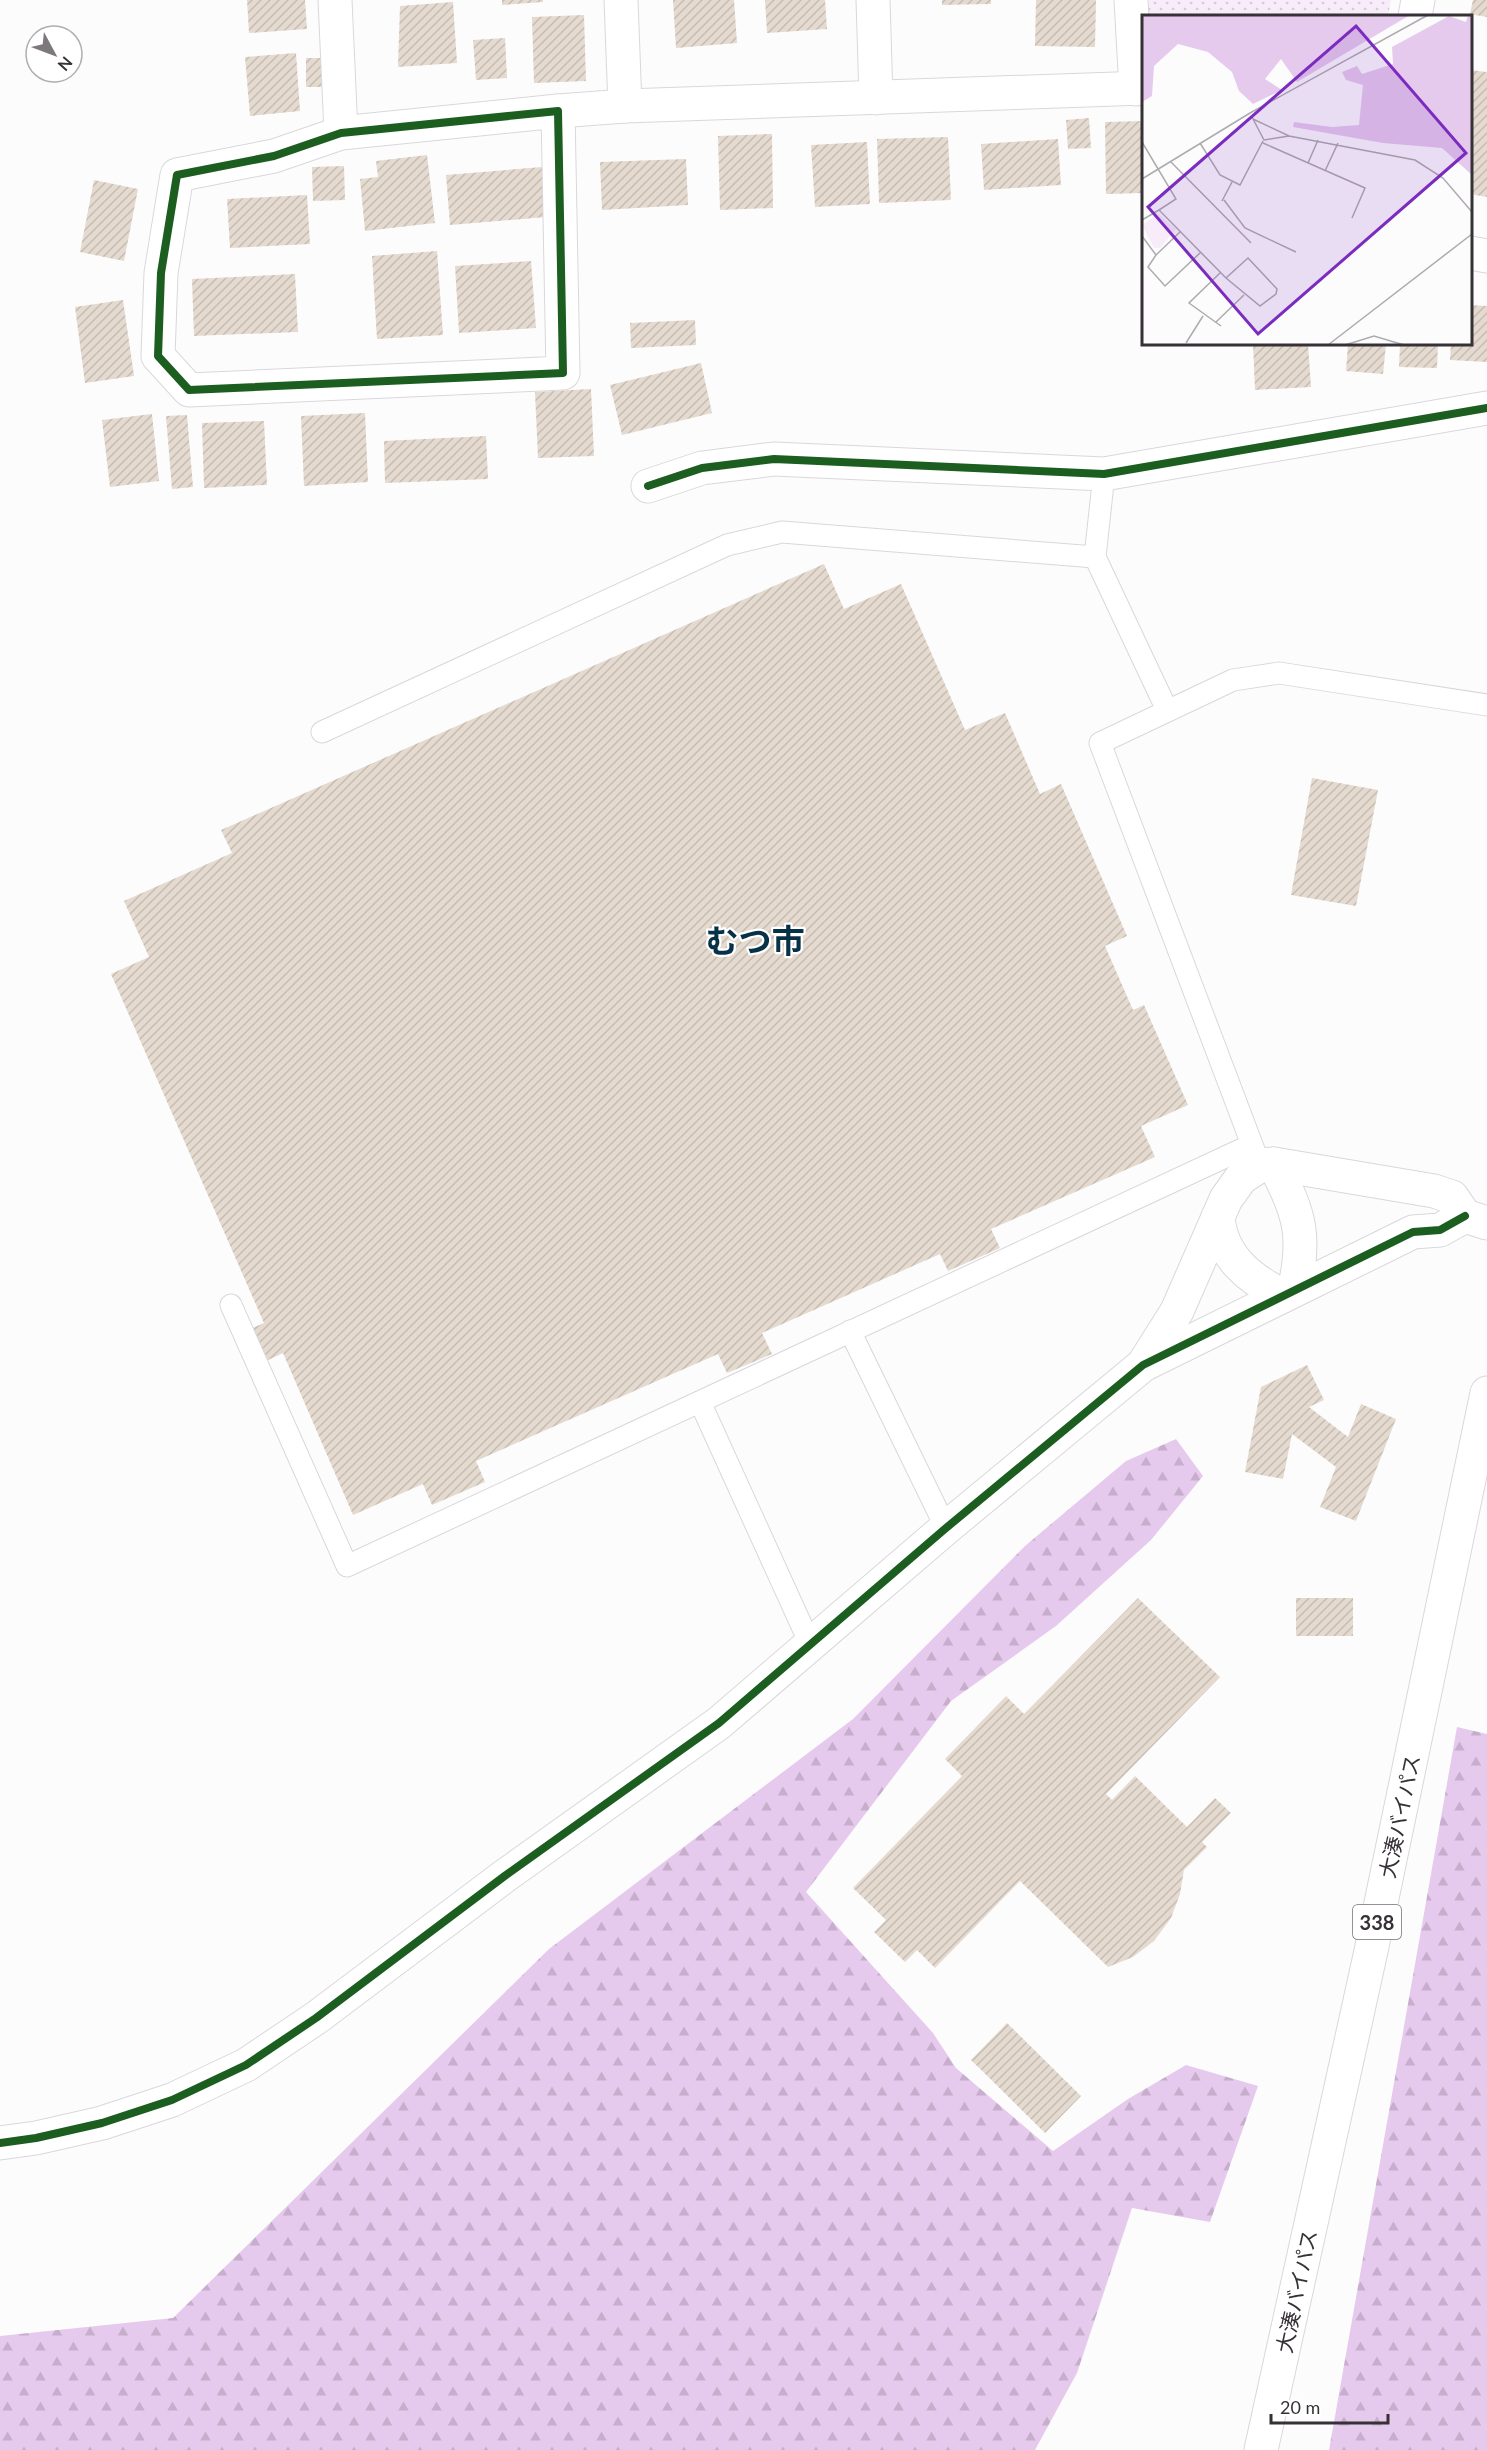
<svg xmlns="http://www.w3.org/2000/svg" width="1487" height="2450" viewBox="0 0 1487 2450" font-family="Lato,'Noto Sans JP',sans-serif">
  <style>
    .green { fill: url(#green-dots) }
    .forest { fill: url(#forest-firs) }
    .building { fill: url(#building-hatch) }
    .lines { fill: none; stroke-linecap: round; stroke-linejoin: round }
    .service-casing { stroke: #dad7db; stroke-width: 23 }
    .minor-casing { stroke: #dad7db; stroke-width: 35 }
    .tertiary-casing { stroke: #dad7db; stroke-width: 35 }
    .trunk-casing { stroke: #dad7db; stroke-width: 35 }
    .service { stroke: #fff; stroke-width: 21 }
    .minor { stroke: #fff; stroke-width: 33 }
    .tertiary { stroke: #fff; stroke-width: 33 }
    .trunk { stroke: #fff; stroke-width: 33 }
    .cycleway-casing { stroke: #fff; stroke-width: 11 }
    .cycleway { stroke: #1b5e20; stroke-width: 8 }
    .labels { text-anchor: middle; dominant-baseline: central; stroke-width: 4.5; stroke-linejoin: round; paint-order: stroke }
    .shield { fill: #fff; stroke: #726f73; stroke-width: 1.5 }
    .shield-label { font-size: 20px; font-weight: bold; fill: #363137 }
    .street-label { font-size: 21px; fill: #363137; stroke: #fff }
    .town-label { font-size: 33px; font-weight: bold; fill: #063147; stroke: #fff }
    .inset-road { fill: none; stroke: #adabae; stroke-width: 1.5 }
    .view { fill: #7b2cbf; fill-opacity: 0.15; stroke: #7b2cbf; stroke-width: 3 }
    .inset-edge { fill: none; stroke: #363137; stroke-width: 3 }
  </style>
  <defs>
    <pattern id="green-dots" width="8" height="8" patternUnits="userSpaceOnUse" patternTransform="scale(1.5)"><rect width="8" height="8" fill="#f8ecfa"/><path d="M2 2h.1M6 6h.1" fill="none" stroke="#d5cbd7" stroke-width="1.8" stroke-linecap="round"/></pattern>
    <pattern id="forest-firs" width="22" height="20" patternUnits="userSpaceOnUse" patternTransform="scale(1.5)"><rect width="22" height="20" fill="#e6caed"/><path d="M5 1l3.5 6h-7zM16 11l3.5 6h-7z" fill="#c6aecc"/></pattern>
    <pattern id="building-hatch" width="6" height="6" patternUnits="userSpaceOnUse" patternTransform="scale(1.5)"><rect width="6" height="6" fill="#e5dacf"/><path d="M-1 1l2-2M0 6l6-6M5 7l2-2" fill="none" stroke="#c5bcb2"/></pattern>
  </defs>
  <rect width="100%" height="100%" fill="#fdfcfd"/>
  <!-- green -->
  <polygon class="green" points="1149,0 1391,0 1388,16 1149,16"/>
  <!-- forest -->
  <g class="forest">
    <polygon points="1176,1439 1203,1476 1151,1540 1056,1626 951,1701 806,1892 933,2033 956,2068 1053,2151 1128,2099 1186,2065 1258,2086 1210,2222 1132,2208 1077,2373 1035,2450 0,2450 0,2336 173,2318 549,1949 853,1719 1025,1546 1126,1461"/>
    <polygon points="1457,1727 1487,1734 1487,2450 1329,2450"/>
  </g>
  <!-- building -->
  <g class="building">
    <polygon points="247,0 305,0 307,29 249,33"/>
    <polygon points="502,0 543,0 543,2 502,5"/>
    <polygon points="673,0 734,0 737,43 676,48"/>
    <polygon points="765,0 825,0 827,29 767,33"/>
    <polygon points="942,0 991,0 991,4 942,5"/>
    <polygon points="1036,0 1096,0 1095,47 1035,46"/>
    <polygon points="1473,0 1487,0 1487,17 1470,14"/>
    <polygon points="453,2 457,63 398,67 400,6"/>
    <polygon points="584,15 586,81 534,83 532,17"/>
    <polygon points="505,38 507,78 476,80 473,40"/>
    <polygon points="296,53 300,111 250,116 245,57"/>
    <polygon points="306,58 325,58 326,87 306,87"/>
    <polygon points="1470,70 1487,72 1487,197 1470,194"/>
    <polygon points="1089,118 1091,148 1068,149 1066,120"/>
    <polygon points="1144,121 1144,193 1106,194 1105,122"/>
    <polygon points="772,134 773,208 720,210 718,136"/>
    <polygon points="948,137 951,200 879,203 877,139"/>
    <polygon points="1058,139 1061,185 984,190 981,144"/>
    <polygon points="867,142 870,204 815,207 811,145"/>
    <polygon points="427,155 435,223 365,231 360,179 378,177 376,161"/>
    <polygon points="686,159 688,205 602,210 600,162"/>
    <polygon points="344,166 345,200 313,201 312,167"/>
    <polygon points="542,167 546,217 450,225 446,175"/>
    <polygon points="94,180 138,189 124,261 80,252"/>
    <polygon points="307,195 310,244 230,248 227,199"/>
    <polygon points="437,251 443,335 377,339 372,256"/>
    <polygon points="531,261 536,328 459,333 455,266"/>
    <polygon points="295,274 298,332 194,336 192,279"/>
    <polygon points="123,300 134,376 85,383 75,307"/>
    <polygon points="1470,305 1487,306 1487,362 1450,360 1451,344 1470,344"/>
    <polygon points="695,320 696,345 631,348 630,323"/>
    <polygon points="1253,344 1308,344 1311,387 1255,390"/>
    <polygon points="1348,344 1386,344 1383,374 1346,371"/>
    <polygon points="1400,344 1438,344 1437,368 1399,367"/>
    <polygon points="701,363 712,413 622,435 610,385"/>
    <polygon points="591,389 594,456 538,458 535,392"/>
    <polygon points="365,413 368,482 304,486 301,416"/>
    <polygon points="152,414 159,481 110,487 102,420"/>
    <polygon points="187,415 193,487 172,489 166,416"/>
    <polygon points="264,421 267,485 204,488 202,423"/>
    <polygon points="486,436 488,479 385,483 384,441"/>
    <polygon points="824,564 844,609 901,584 965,730 1005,713 1040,794 1061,784 1127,936 1105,946 1133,1010 1144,1005 1188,1105 1141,1126 1155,1157 991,1229 1000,1248 948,1271 940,1254 762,1333 772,1354 727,1373 718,1354 476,1461 485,1482 432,1505 423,1484 353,1515 283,1353 264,1362 250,1329 264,1323 111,974 149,957 124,901 232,853 221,830"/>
    <polygon points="1312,778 1378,790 1356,906 1291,895"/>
    <polygon points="1307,1365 1324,1400 1309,1407 1348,1437 1361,1404 1396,1419 1356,1521 1320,1507 1336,1467 1292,1434 1283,1479 1245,1472 1261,1387"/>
    <polygon points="1138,1598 1220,1677 1106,1794 1112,1800 1135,1776 1187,1827 1215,1798 1231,1813 1202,1842 1207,1847 1184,1870 1180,1894 1171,1918 1154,1941 1133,1957 1108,1967 1020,1881 935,1968 917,1950 905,1962 874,1932 886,1920 853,1888 962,1776 945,1759 1006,1696 1024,1714"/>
    <rect x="1296" y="1598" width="57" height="38"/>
    <polygon points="1007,2023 1081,2096 1045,2133 971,2060"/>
  </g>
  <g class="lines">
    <defs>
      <g id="service">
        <polyline points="1104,474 1095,557 1167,710"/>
        <polyline points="322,732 727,545 782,532 1095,557"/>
        <polyline points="1256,1155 1100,743 1233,680 1279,673 1487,705"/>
        <polyline points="231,1305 347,1566 1251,1145"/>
        <polyline points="850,1331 946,1528"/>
        <polyline points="700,1402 811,1646"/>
      </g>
      <g id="minor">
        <polyline points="335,0 341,133"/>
        <polyline points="621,0 625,106"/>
        <polyline points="873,0 876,98"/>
        <polyline points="1131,0 1136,89"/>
        <polyline points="1415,16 1418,0"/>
        <polygon points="558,111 563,373 189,390 158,356 161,273 177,175 274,156 341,133"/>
        <polyline points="558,111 625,106 1144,88"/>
        <polyline points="1470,253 1487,256"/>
        <polyline points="648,486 702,468 774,459 1104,474 1487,408"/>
        <polygon points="1274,1164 1434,1191 1452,1197 1465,1216 1440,1230 1413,1232 1143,1365 1177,1311 1226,1199 1241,1178 1261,1165"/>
        <path d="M1274 1164C1299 1213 1307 1235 1294 1290"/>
        <path d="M1218 1217C1221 1257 1250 1279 1283 1296"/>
      </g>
      <g id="tertiary">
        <polyline points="1465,1216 1487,1223"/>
        <polyline points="0,2143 36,2138 102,2123 172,2100 246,2065 316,2018 506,1875 719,1723 946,1528 1143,1365"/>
      </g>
      <polyline id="trunk" points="1261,2450 1371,1951 1487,1393"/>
    </defs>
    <!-- service casing -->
    <use href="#service" class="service-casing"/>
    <!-- minor casing -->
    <use href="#minor" class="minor-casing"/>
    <!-- tertiary casing -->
    <use href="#tertiary" class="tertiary-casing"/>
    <!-- trunk casing -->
    <use href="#trunk" class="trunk-casing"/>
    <!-- service -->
    <use href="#service" class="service"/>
    <!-- minor -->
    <use href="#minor" class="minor"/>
    <!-- tertiary -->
    <use href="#tertiary" class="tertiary"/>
    <!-- trunk -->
    <use href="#trunk" class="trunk"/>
    <defs>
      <g id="cycleway">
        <polygon points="558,111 563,373 189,390 158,356 161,273 177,175 274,156 341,133"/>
        <polyline points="648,486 702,468 774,459 1104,474 1487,408"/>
        <polyline points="0,2143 36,2138 102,2123 172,2100 246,2065 316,2018 506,1875 719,1723 946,1528 1143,1365 1413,1232 1440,1230 1465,1216"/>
      </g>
    </defs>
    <!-- cycleway casing -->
    <use href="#cycleway" class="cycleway-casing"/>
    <!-- cycleway -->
    <use href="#cycleway" class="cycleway"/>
  </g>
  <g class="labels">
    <!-- shield labels -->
    <rect class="shield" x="1353" y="1905" width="48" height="34" rx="4.5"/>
    <g class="shield-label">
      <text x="1377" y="1922">338</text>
    </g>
    <!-- street labels -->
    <g class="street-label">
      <text transform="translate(1399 1816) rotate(-78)">大湊バイパス</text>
      <text transform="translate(1296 2291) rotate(-78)">大湊バイパス</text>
    </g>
    <!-- town labels -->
    <g class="town-label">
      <text x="755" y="940">むつ市</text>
    </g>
  </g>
  <!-- overview -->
  <g transform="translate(1142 15)">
    <rect width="330" height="330" fill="#fdfcfd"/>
    <path d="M16 199 34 214 18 233H12L0 210Z" fill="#f8ecfa"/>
    <path d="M0 0H268L155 67 139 44 123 64 140 75 111 89 97 76 90 57 66 37 36 29 12 51 10 81 0 87ZM326 0H330V160L300 133 241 128 151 112 152 107 190 112 217 110 221 70 204 65 200 57 215 51 220 59 251 49 250 32 307 1 324 7Z" fill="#e6caed"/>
    <path class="inset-road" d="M110 102 122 125 147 121M111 104 147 121 273 145 301 163 330 197M0 127 34 184 17 195 84 263M58 128 78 160 98 170 121 126M121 128 223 173 210 203M28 146 109 228M166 148 176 125M183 156 196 128M0 164 108 98 286 0M82 185 103 213 154 237M80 186 90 167M0 205 17 195M0 221 14 240 6 252 23 271 59 237M14 240 39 216M106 243 135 274 134 279 118 291 84 263ZM78 258 47 288 79 311M74 307 102 280M44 328 61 301M186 330 330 219M203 330 232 321 262 330"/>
    <path class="view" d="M214 11 324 138 116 319 6 192Z"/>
    <rect width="330" height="330" class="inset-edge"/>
  </g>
  <!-- north arrow -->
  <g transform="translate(54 54) rotate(131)"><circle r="28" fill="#ffffff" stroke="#afadaf" stroke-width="1.5"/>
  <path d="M0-4.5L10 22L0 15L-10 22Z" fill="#7c787c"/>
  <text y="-9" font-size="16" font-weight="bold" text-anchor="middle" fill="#363137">N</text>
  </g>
  <!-- scale -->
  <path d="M1271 2414v9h117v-9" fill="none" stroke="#363137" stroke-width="3"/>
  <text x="1280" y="2414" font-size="18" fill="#363137" stroke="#ffffff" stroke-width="4.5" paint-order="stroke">20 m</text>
</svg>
